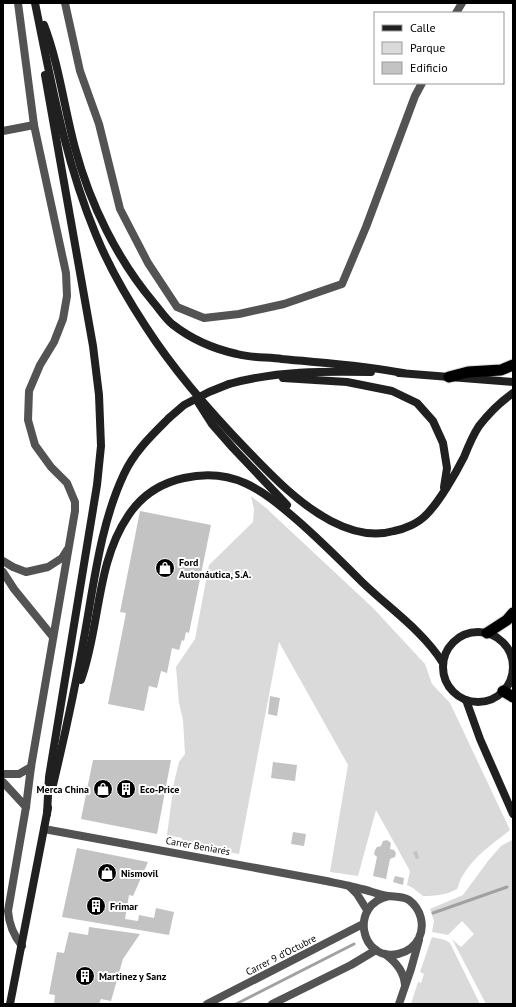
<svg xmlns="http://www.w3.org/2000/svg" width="516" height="1007" viewBox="0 0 516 1007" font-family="'PT Sans',sans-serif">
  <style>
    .green { fill: #dadada }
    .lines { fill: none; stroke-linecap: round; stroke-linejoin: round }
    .stream { stroke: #a1a1a1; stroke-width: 3 }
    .building { fill: #c3c3c3 }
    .trunk-casing { stroke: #dbdbdb; stroke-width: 13 }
    .minor { stroke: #535353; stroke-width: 8 }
    .secondary { stroke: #202020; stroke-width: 8 }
    .trunk { stroke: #000; stroke-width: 11 }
    .secondary-bridge { stroke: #202020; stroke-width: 8 }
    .labels { text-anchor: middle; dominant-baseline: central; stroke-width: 4; stroke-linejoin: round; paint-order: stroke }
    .poi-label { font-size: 10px; font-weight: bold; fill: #000; stroke: #fff; text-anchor: start }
    .street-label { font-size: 10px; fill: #000; stroke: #fff }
  </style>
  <rect width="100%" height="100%" fill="#fff"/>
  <!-- green -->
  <g class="green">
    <path d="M251 496 266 508 373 608 425 664 432 684 450 703 510 830C494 843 474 856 463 875 460 879 459 885 457 889 446 895 436 896 423 896L413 888 407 885 410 871 376 810 358 876 330 872 348 765 279 642 239 854 181 843 182 838 167 835 174 783 179 762 185 754 183 720 179 703 176 667 195 639 209 565 253 522 254 509Z"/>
    <polygon points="512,840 513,844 513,1004 486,1004 452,939 461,947 474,934 462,921 448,935 432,932 434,921 430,909 463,895 488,861 501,846"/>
    <polygon points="432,937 445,940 450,943 480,1004 411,1004 418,982 421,983 424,974 420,972"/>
  </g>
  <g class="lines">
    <!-- stream -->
    <g class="stream">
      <polyline points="433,913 507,887"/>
      <polyline points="236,1004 354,944"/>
    </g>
  </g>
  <!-- building -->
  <g class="building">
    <polygon points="140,511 211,525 189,633 186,632 184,641 182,640 179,650 172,648 167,673 161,671 157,688 149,686 144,711 108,704 126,613 120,612"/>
    <polygon points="270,696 280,698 277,716 268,714"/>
    <polygon points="93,760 171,760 157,834 81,819"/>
    <polygon points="273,762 297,765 295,781 271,778"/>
    <polygon points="293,832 306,834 304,846 291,844"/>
    <polygon points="387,840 391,843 390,849 394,850 396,853 395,857 390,859 386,879 373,876 377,857 374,854 375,850 377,847 381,846 383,841"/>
    <polygon points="77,848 148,862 133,896 129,895 125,919 138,921 139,915 154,918 156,908 174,912 169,935 62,917"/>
    <polygon points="417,851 419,858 416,859 413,852"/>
    <polygon points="395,876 404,878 403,885 393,882"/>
    <polygon points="89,927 140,934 123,959 111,1001 101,999 99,1004 54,1004 55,995 49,994 57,952 64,953 69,932 88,935"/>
  </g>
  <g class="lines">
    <defs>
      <g id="trunk">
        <polyline points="449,377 468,372 501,370 513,365"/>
        <polyline points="487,633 507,620 513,613"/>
        <polyline points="503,691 513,697"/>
      </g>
    </defs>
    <!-- trunk casing -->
    <use href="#trunk" class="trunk-casing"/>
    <!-- minor -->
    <g class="minor">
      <path d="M18 3 34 125 66 273 67 296 63 319 54 342 40 365 29 391 28 420 35 445 51 467 67 483 75 502V511L31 767 26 807 8 911C9 924 14 936 22 946"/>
      <polyline points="65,3 80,71 99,124 120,209 148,263 177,307 204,318 239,314 284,304 342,284 366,227 415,96 422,83"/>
      <polyline points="456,13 462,3"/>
      <polyline points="3,131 34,125"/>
      <polyline points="3,561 13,567 26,572 48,567 62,558 67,550"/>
      <polyline points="3,572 14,589 53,637"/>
      <polyline points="3,774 19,774 31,767"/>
      <polyline points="3,782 26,807"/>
      <path d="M44 829C136 846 228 862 321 880 335 883 348 885 362 889 370 891 380 895 388 896 396 897 402 896 409 900 421 909 425 925 419 938 415 946 407 952 398 954 360 962 349 904 389 896"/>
      <polyline points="349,886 357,894 367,910"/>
      <path d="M385 954C396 962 404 971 405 985"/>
      <polyline points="207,1004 363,924"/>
      <polyline points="272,1004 351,965 376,950"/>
      <polyline points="399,1004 411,969 419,940"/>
    </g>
    <!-- secondary -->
    <g class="secondary">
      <path d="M35 3C51 81 65 161 96 235 109 267 127 298 146 327 175 372 211 413 248 451 273 477 299 504 331 521 350 531 373 537 394 531 405 529 418 523 425 516 438 504 456 473 464 457 468 447 473 435 479 426 489 413 499 403 513 393"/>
      <path d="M44 25C59 64 64 107 75 148 90 204 117 259 154 303 160 310 165 318 172 324 191 339 214 349 237 354 252 358 268 357 282 359 323 363 363 365 403 373"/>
      <polyline points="45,75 93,346 99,395 101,446 97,485 49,777 47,814"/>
      <polyline points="399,373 513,382"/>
      <polyline points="283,378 347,382 392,391 417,403 433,421 443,443 447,468 444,487"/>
      <path d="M229 384C276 371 323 371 371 372"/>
      <polyline points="198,402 212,424 233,448 287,505"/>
      <circle cx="478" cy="667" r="35"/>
      <path d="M81 680C100 628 96 563 128 516 141 496 161 483 184 478 233 467 261 489 297 520 320 540 341 561 362 582 390 609 422 630 443 663"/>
      <polyline points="466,700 480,739 513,814"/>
      <path d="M52 789C64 739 75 689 84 638 94 584 100 525 124 474 134 452 152 435 169 418"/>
      <polyline points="10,1004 48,808"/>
    </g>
    <!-- trunk -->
    <use href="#trunk" class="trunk"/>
    <!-- secondary-bridge -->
    <polyline class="secondary-bridge" points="169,418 184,405 209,392 229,384"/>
  </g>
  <!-- icons -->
  <defs>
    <symbol id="shop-disc" viewBox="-11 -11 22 22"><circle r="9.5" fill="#000" stroke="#fff"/><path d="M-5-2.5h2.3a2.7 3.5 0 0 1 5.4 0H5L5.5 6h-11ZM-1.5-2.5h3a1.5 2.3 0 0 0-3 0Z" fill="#fff"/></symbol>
    <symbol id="building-disc" viewBox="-11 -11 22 22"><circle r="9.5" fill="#000" stroke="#fff"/><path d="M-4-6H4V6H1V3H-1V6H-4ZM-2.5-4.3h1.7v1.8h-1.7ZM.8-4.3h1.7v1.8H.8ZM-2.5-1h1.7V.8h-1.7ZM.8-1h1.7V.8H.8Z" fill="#fff"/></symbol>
  </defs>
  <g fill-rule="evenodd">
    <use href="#shop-disc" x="154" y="557" width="22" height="22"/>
    <use href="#shop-disc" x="92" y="778" width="22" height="22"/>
    <use href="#building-disc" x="115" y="778" width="22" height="22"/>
    <use href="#shop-disc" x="96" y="862" width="22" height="22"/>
    <use href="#building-disc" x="85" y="895" width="22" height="22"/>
    <use href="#building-disc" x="74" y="965" width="22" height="22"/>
  </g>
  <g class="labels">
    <!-- poi labels -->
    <g class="poi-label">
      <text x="179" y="562">Ford<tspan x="179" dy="12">Autonáutica, S.A.</tspan></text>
      <text x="89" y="789" text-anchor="end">Merca China</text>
      <text x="140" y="789">Eco-Price</text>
      <text x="121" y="873">Nismovil</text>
      <text x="110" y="906">Frimar</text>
      <text x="99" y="976">Martinez y Sanz</text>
    </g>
    <!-- street labels -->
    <g class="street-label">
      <text transform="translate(198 846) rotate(10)">Carrer Beniarés</text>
      <text transform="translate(281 955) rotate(-27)">Carrer 9 d’Octubre</text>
    </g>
  </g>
  <!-- border -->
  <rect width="516" height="1007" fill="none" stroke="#000000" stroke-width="8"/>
  <!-- legend -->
  <rect x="374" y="12" width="130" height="72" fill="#ffffff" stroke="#999999"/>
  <rect x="382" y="25" width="20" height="6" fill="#202020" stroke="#999999"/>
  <text x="410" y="32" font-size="12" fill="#000000">Calle</text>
  <rect x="382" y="42" width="20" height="12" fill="#dadada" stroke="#999999"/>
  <text x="410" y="52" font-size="12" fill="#000000">Parque</text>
  <rect x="382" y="62" width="20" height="12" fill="#c3c3c3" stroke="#999999"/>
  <text x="410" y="72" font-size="12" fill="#000000">Edificio</text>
</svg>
